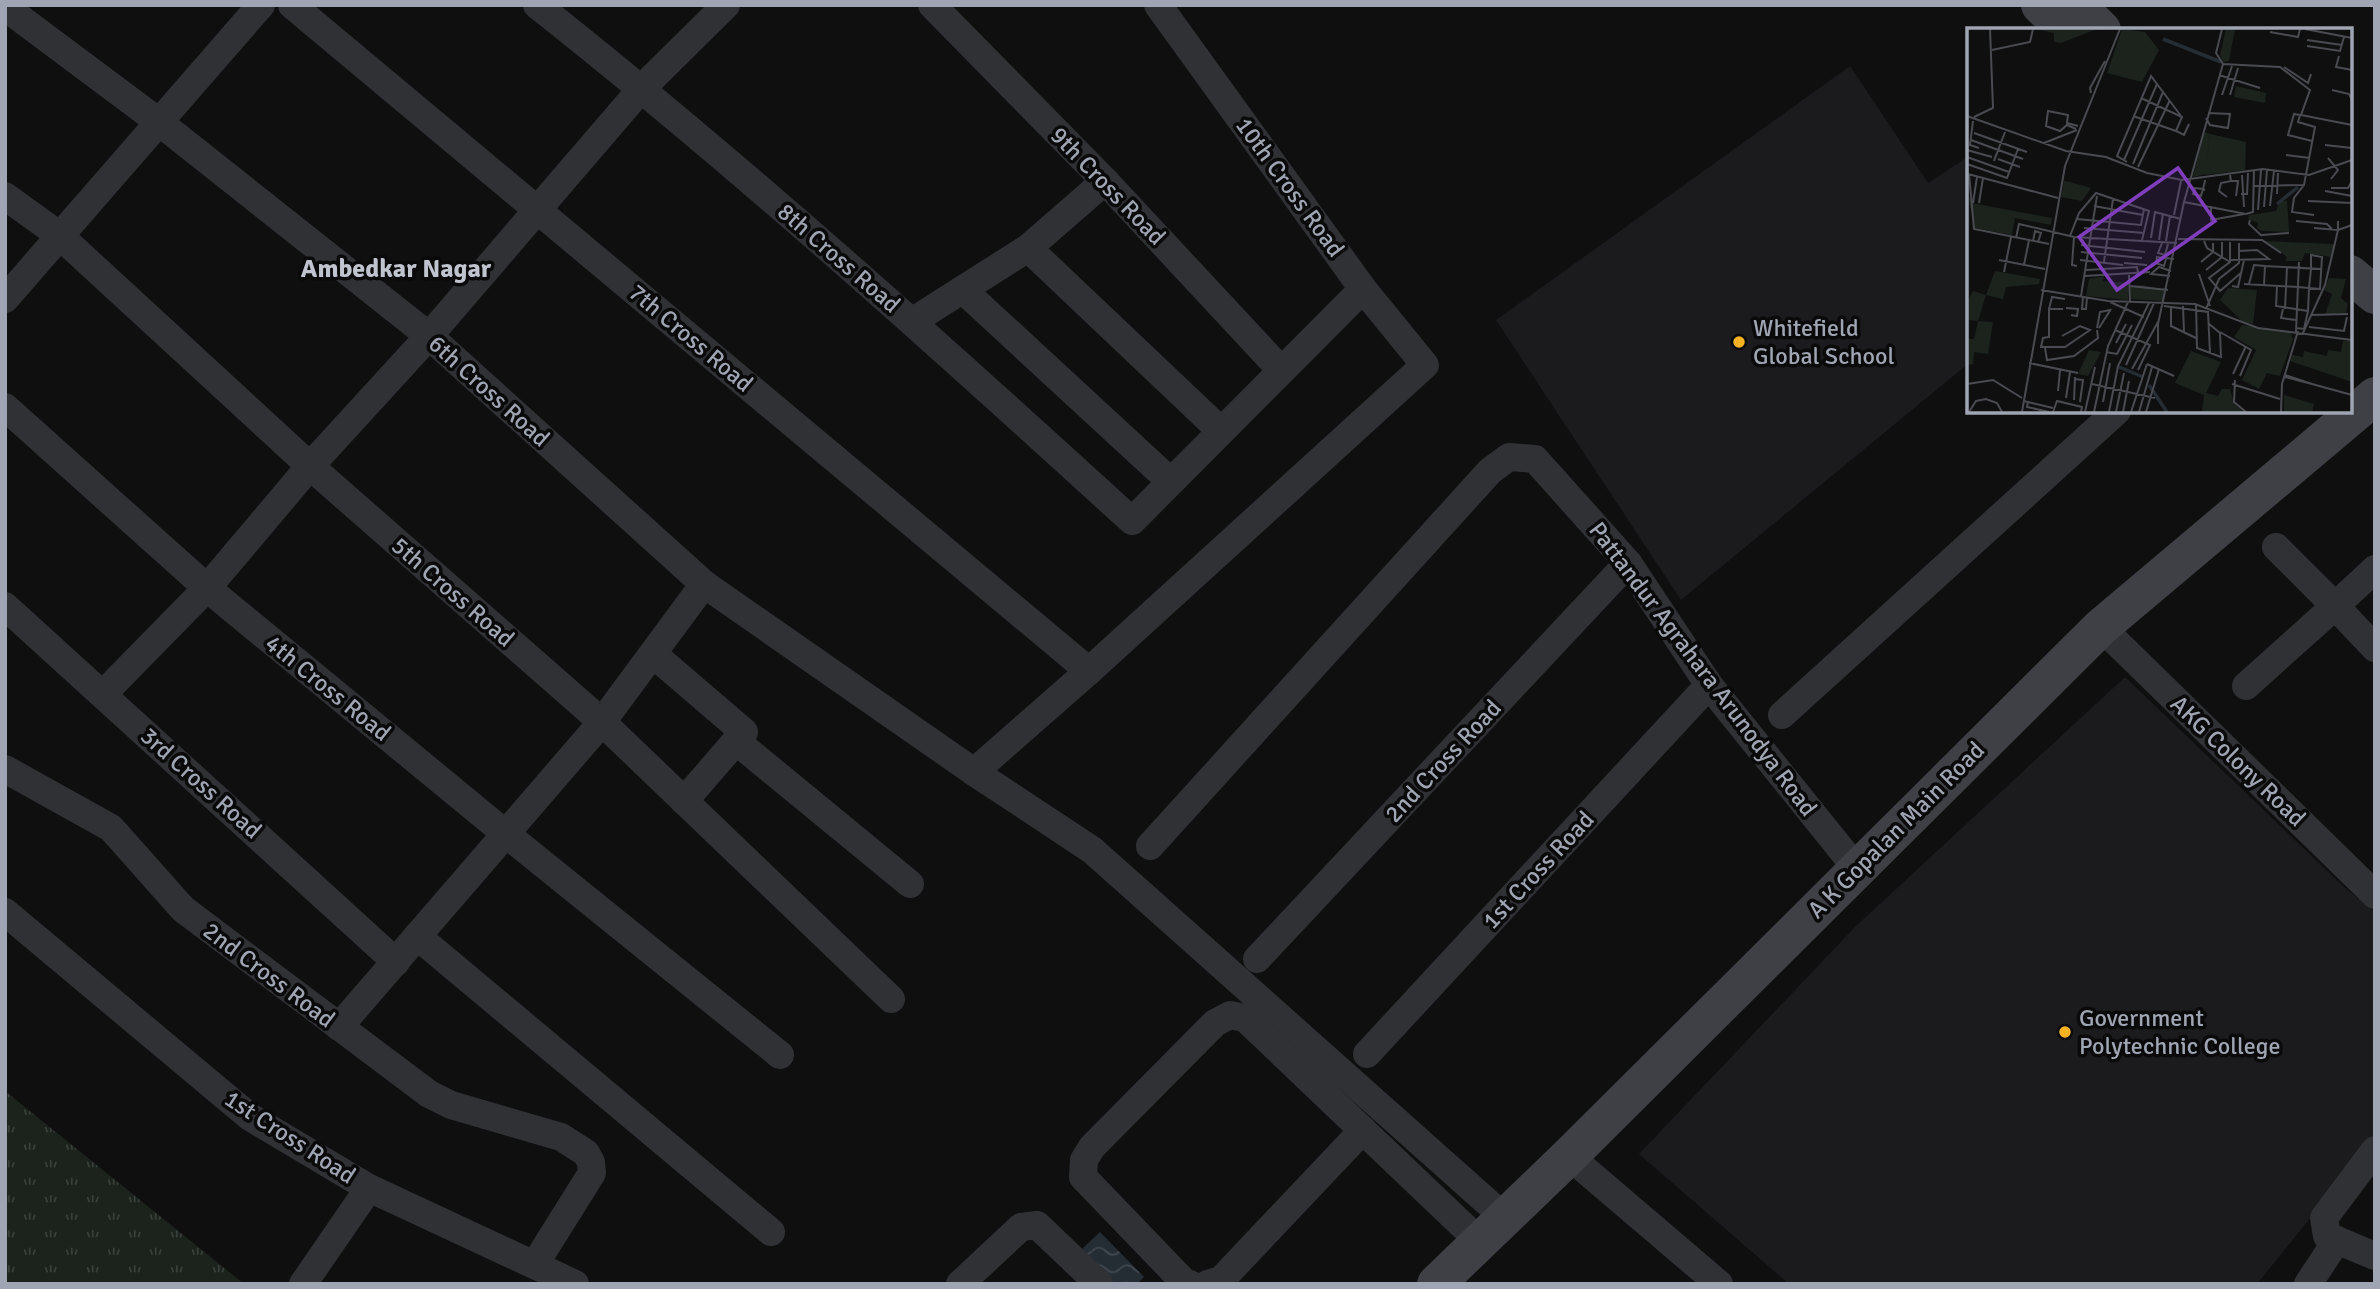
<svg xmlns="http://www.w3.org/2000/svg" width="2380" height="1289" viewBox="0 0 2380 1289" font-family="Signika,sans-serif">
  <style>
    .built { fill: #1b1b1d }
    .grass { fill: url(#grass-tufts) }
    .water { fill: url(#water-waves) }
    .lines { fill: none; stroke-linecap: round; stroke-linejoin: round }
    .street { stroke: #303135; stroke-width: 28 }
    .secondary { stroke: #3e4045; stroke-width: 38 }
    .poi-dot { fill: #f6b221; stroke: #0a0a0b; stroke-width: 2.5 }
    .labels { text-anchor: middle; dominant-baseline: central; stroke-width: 7; stroke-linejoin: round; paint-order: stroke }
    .street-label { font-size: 24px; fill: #9fa5b2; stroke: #0a0a0b }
    .poi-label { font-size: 24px; fill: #9fa5b2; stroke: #0a0a0b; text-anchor: start }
    .neighbourhood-label { font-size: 26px; font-weight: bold; fill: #c0c4ce; stroke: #0a0a0b }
    .inset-river { fill: none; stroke: #252d34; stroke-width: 3.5 }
    .inset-road { fill: none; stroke: #494b51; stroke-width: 2 }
    .view { fill: #803ebd; fill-opacity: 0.15; stroke: #803ebd; stroke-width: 3.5 }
    .inset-edge { fill: none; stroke: #9fa5b2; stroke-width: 3.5 }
  </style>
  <defs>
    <pattern id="grass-tufts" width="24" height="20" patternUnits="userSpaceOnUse" patternTransform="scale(1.75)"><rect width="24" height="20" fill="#1b231c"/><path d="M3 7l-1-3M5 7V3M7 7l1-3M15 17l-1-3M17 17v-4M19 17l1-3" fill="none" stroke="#39403b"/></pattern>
    <pattern id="water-waves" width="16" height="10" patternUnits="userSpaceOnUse" patternTransform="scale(1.75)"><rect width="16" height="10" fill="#252d34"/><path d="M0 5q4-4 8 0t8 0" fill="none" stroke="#41484f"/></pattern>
  </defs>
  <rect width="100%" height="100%" fill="#0f0f10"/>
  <!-- built -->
  <g class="built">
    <polygon points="1850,66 1928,183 1969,156 1969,363 1681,600 1496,320"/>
    <polygon points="2125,677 2344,887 2375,912 2375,1138 2257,1284 1789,1284 1639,1154 1855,927"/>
  </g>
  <!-- grass -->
  <polygon class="grass" points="5,1091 244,1284 5,1284"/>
  <!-- water -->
  <polygon class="water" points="1100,1232 1144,1277 1137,1284 1113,1284 1081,1250"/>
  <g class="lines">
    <!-- street -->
    <g class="street">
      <polyline points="292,5 1089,671"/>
      <path d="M537 5C743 168 938 344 1132 521L1363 289"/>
      <polyline points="932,5 1105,181 1281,370"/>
      <polyline points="5,7 159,122 429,336 704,584 974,772 1092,850 1504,1217"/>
      <polyline points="5,196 59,235 310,466 602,722 891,999"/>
      <polyline points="1028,248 1221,431"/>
      <polyline points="963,290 1170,481"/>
      <polyline points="5,299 261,5"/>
      <polyline points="913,321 1028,248 1105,181"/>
      <polyline points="5,407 207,588 506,834 780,1055"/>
      <polyline points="2375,569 2335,606 2375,648"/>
      <polyline points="5,606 396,962"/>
      <polyline points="2101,627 2375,895"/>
      <polyline points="653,654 744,732 736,741"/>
      <polyline points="2246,686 2335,606 2276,547"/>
      <polyline points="103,694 207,588 310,466 429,336 642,88 726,5"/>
      <polyline points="1782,715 2117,411"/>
      <polyline points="5,769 111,828 183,909 429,1094 451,1105 561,1137 586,1153 591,1162 592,1173 535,1264"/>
      <polyline points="974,772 1089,671 1425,365 1363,289 1158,5"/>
      <polyline points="684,801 736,741 910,884"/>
      <polyline points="1150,846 1490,471 1509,457 1535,459 1628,563 1709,685 1857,869"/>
      <polyline points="5,912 250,1117 369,1188 575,1284"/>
      <polyline points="417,936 771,1232"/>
      <polyline points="1257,959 1628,563"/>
      <polyline points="339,1027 602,722 704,584"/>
      <polyline points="1367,1054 1709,685"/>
      <polyline points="2375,1150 2324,1218 2327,1236 2375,1256"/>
      <polyline points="1569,1156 1719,1284"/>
      <polyline points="303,1284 369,1188"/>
      <polyline points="960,1284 1021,1227 1037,1225 1099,1284"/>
      <polyline points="1190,1284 1184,1282 1083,1177 1084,1160 1092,1147 1215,1023 1230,1015 1245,1018 1479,1241"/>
      <polyline points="1208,1284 1221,1280 1363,1130"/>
      <polyline points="2308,1284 2337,1240"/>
    </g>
    <!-- secondary -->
    <g class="secondary">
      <polyline points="2040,5 2065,30"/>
      <polyline points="2077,5 2102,30"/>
      <polyline points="2350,274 2375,295"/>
      <polyline points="1436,1284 1569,1156 2101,627 2375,396"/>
    </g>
  </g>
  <!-- markers -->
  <g class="poi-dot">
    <circle cx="1739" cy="342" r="7"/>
    <circle cx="2065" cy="1032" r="7"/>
  </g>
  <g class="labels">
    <!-- street labels -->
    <g class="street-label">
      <text transform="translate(1108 186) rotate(46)">9th Cross Road</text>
      <text transform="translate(1290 187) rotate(54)">10th Cross Road</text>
      <text transform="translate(839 258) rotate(41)">8th Cross Road</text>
      <text transform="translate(691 338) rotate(40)">7th Cross Road</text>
      <text transform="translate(489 391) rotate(42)">6th Cross Road</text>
      <text transform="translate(453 592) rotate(41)">5th Cross Road</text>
      <text transform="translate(1703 669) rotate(53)">Pattandur Agrahara Arunodya Road</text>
      <text transform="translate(328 688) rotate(39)">4th Cross Road</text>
      <text transform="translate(1443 761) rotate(-47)">2nd Cross Road</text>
      <text transform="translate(2238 761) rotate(44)">AKG Colony Road</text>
      <text transform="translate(201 783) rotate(42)">3rd Cross Road</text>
      <text transform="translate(1896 830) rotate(-45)">A K Gopalan Main Road</text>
      <text transform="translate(1538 870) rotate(-47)">1st Cross Road</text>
      <text transform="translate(269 975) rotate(37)">2nd Cross Road</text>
      <text transform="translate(290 1137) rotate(33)">1st Cross Road</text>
    </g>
    <!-- poi labels -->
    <g class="poi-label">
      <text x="1753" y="328">Whitefield<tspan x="1753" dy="28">Global School</tspan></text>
      <text x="2079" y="1018">Government<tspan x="2079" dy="28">Polytechnic College</tspan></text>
    </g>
    <!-- neighbourhood labels -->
    <g class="neighbourhood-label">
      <text x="396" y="269">Ambedkar Nagar</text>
    </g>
  </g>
  <!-- overview -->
  <g transform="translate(1967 28)">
    <rect width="385" height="385" fill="#0f0f10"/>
    <path d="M68 1H130L94 15 87 14V5ZM259 1H268L262 33 256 34 253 27ZM269 58 299 65 298 75 267 69ZM237 104 243 106 239 146 226 149ZM97 153 103 154 124 160 115 173 94 169ZM0 164 5 175 85 190 84 197 48 190 45 207 8 200ZM320 172 322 204 295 203 290 200 291 195 281 191 282 187 309 183 312 175ZM298 213 367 216 365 229 338 225 335 233H318L320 229ZM137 248 136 253 161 255V272L119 268 122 251ZM362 250 379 251 374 270 381 276 379 285 358 287 365 266 357 262ZM11 293 26 294 21 326 7 324 6 336 0 337V311H7ZM275 297 323 304 326 311 313 348 300 345 292 361 275 352 289 322 267 309ZM376 313H385V354L323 333 325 327 336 329 337 323 360 328 361 322 374 324ZM224 323 254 334 239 365 251 368 255 361H263L267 376 277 384H235L237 367 208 355ZM317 367 347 376 345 384H317Z" fill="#1b231c"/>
    <path d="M155 1 178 4 192 22 175 54 140 45ZM243 106 279 114 278 142 238 147ZM28 243 73 251 72 256 39 259 36 271 19 267 11 293 0 292V274L6 263 19 267Z" fill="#1b231c"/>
    <path d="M175 257 199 262 197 273 164 271V258ZM122 322 134 324 121 348 111 346Z" fill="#1b231c"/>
    <path d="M261 260 290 262 286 296 276 294 253 272Z" fill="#1b231c"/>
    <path class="inset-river" d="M196 11 254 34M310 176 331 159M152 339 176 349M182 357 200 384"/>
    <path class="inset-road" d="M338 1 385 10M303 4 331 9 333 1M340 12 375 17M340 18 373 23 377 9M25 22 63 14 66 1M372 28 369 39 385 42M256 36 313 39 343 62 334 87 385 97M317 39 341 55 344 46M252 47 293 60M365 62 382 66 385 72M124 65 123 60 138 33M255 67 265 38M263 67 271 40M174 70 215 89 209 103 217 107 222 96M0 88 99 123 139 129 180 145 215 152 296 141 342 147 385 132M166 88 209 103M7 89 26 80 23 1M239 90 243 97 261 100 263 86 241 85M6 93 3 117 12 120M109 101 100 97 93 103 79 98 81 83 101 87 100 95 111 98M7 105 60 124M4 112 56 131M77 115 110 102M358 117 385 120M0 122 25 129M29 127 27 133 38 104M319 127 343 130M0 129 42 144M361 130 371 142 364 151M31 131 53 139M157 132 190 56M160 134 150 128 184 48 214 88M0 136 40 150 51 121M166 136 196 64M171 139 203 72M1 146 91 170M2 146 7 201 82 216M263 147 264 153H271L269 168M275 147 277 179M238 152V153L236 161 234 168 226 166 228 160 236 161 238 162M337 157 327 170 325 184 347 187M287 158 337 157 348 99 331 94 333 87 327 86 321 107 345 113M364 160H381L385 153M358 163 385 168M274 166H280L281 145M310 166 311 145M260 169 252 163 254 155 264 153M341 173 385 175M217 174 279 186M6 175 10 149M12 175 16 150M127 178 176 187M244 178V192L277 186M303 178 307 143M297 179 300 142M291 182 294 142M279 186 286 184 287 142M207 187 214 153M110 191 174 197 177 181M283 192 282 196 295 208M329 193 360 196 365 201M117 200 177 205M347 200 371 202V193M295 207 322 205M103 208 112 185 129 165 182 183 175 212M107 209 105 237 110 238M49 210 52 196 107 209 210 215M184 210 188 184 214 191M211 211 295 212 314 225M192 212 196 185M66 213 68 203 74 205 71 214M199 213 203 188M237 213 240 220 263 234M263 214V234L242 250 253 263 275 244M195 215 191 225 198 227 201 216M114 217 178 224M114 224 175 230M199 231 197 238 189 235 190 229 207 231M32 232 78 241M113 232 156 237M263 232 302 231 290 222 272 223M137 234 146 171M234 234 246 224V215M157 235 180 237M57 237 62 212M119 242 170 239 171 245M239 242 255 229V214M37 244 44 209M232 246 243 278M162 247 163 274M118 248 183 244M203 248 184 246 192 239 204 243M277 256 331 259 353 261 355 229 344 227V241L342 260 341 283 309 278 310 258M282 256 287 237 298 238M297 257 298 238 354 241M163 258 201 262M265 258 271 259 277 232M74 262 141 273 228 276 291 300 385 312M114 268 130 168M116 269 115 281H119L120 269M143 274 177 289M229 276 230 320 254 329 253 305 241 295M197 278 241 284 243 325M216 278 217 304M204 279V298L229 310M99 280 111 281 110 288 104 287M82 281 85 269 98 271M239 281 252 251 272 235V215M316 281 314 290 329 292M318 281 320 239M344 287 381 286M342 299 377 303 380 289M130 300 133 284 143 282M132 300 144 281M329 300 337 301 341 283M148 302 183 317 171 342M253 304 284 322 273 348M329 304 332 234M336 305 358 257 371 202 385 197M149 315 159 296M191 316V296L217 174 256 36 249 25 255 1M73 319H98L123 302 113 298 95 308M74 319 76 310 82 309V281H96M78 320 80 332 107 328 131 310 130 302M139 324 150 326 165 297M62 335 111 345M180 336 207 348M159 337 187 275M165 341 191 294M266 346 279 318M318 349 345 356 318 347M108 351 116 352 113 374M268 352 267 374 279 384M0 356 26 352 55 370M125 356 188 370M265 356 313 371M345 356 385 367M91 363 93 342M99 370 103 344M107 372 108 349M57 373 86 380M61 374 60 379 82 384M136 374 143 335M2 384 9 373 19 371 30 375 35 384M55 384 98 138 153 1M86 384 90 373 115 379 114 384M118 384 128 339M127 384 141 318 161 274M142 384 151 338 182 275M149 384 157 345M156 384 162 353M164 384 180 336M172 384 185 339M179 384 192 341M314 384 315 356 331 303"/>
    <path class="view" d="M211 140 248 193 150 262 112 209Z"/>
    <rect width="385" height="385" class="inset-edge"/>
  </g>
  <!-- border -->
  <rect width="2380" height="1289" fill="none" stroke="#9fa5b2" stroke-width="14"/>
</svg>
